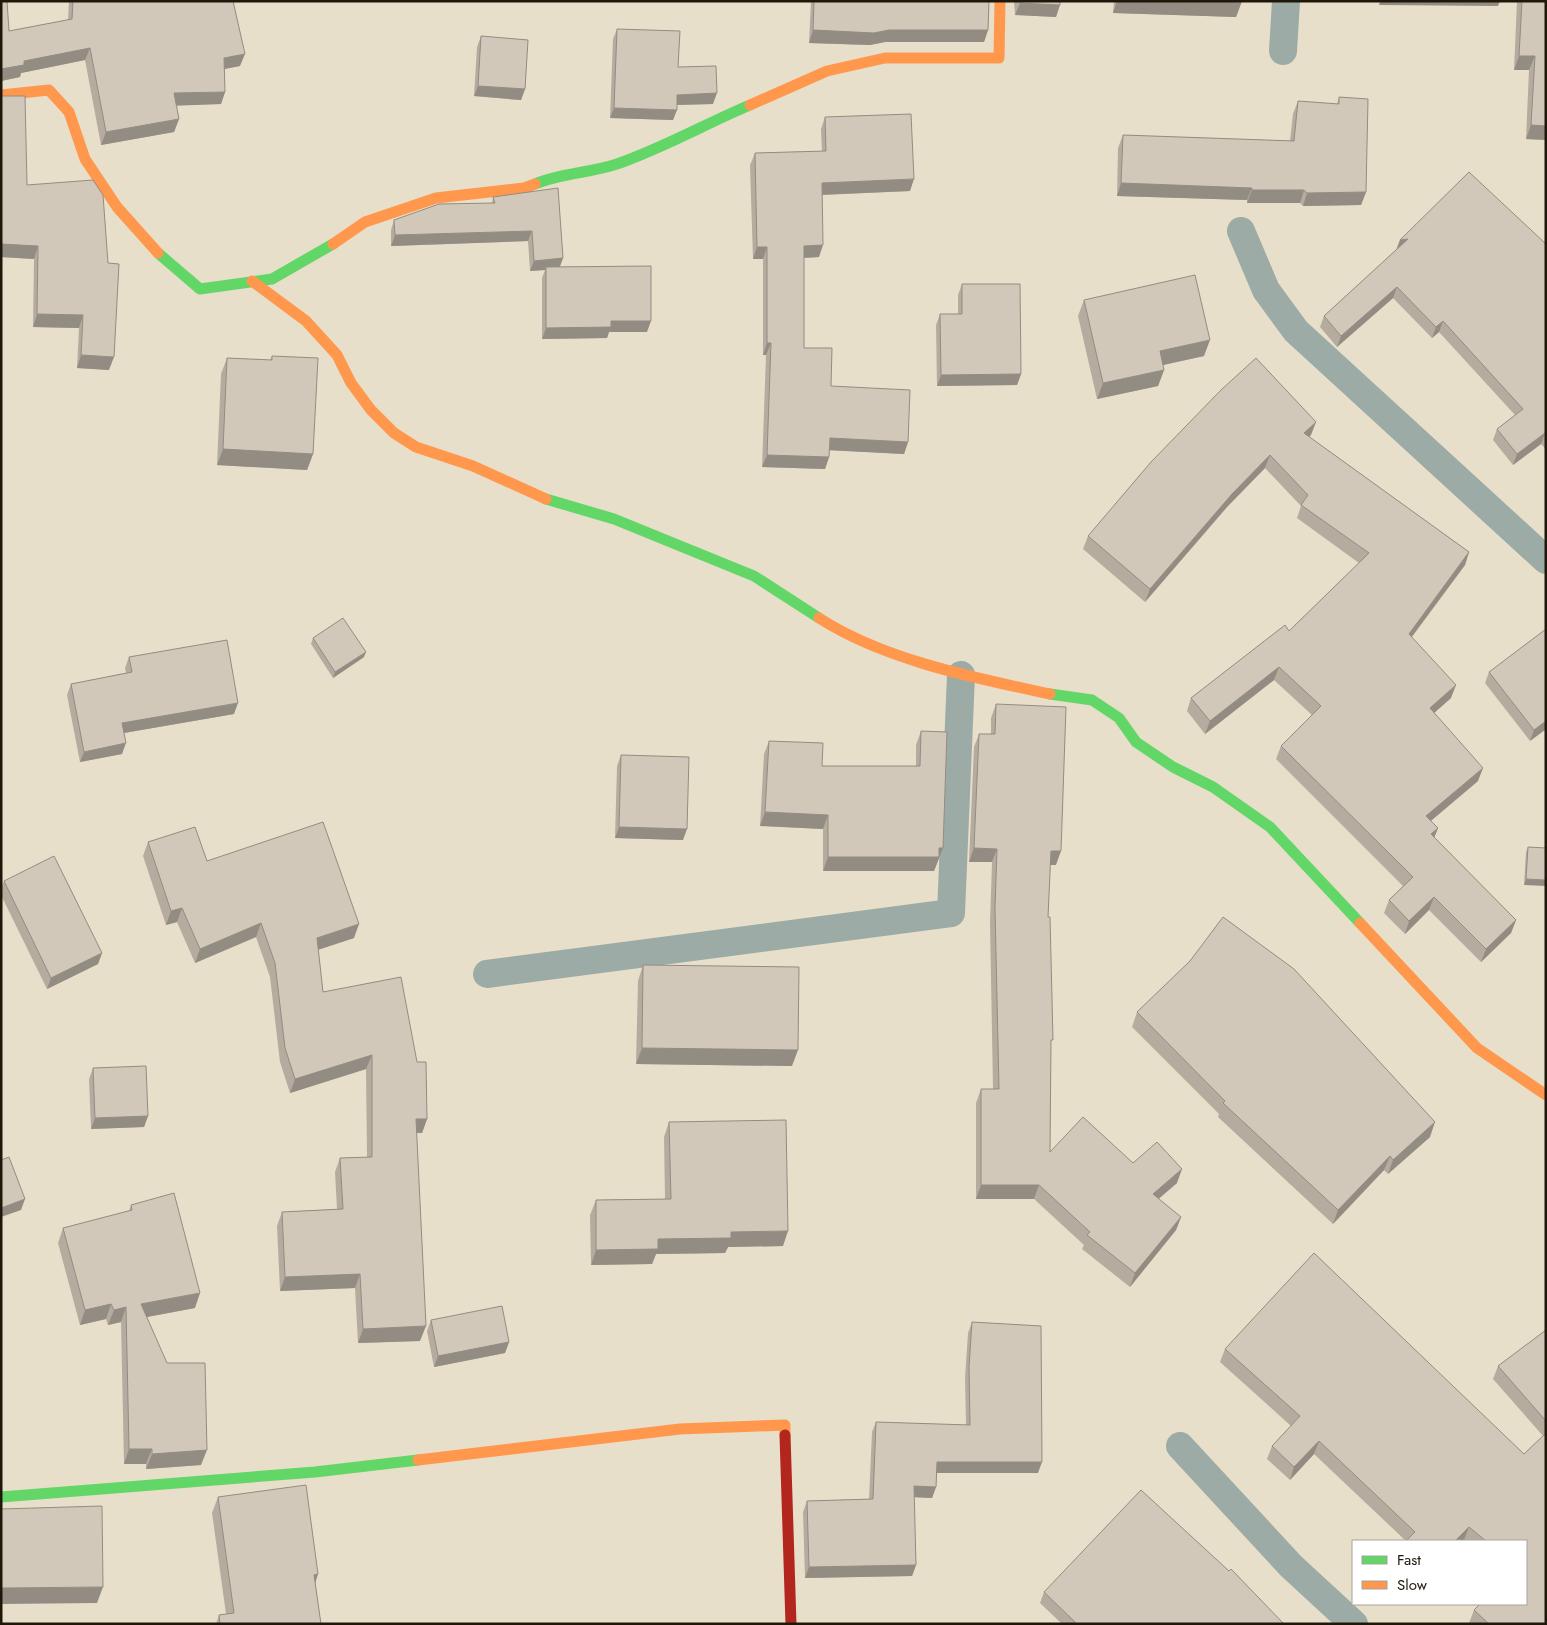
<svg xmlns="http://www.w3.org/2000/svg" width="1547" height="1625" viewBox="0 0 1547 1625" font-family="Jost,sans-serif">
  <style>
    .lines { fill: none; stroke-linecap: round; stroke-linejoin: round }
    .street { stroke: #9caba5; stroke-width: 28 }
    .fast { stroke: #63d668; stroke-width: 11 }
    .slow { stroke: #ff974d; stroke-width: 11 }
    .jam { stroke: #b3261e; stroke-width: 11 }
    .wall { fill: #b5ac9f }
    .shaded-wall { fill: #938c82 }
    .building { fill: #d2c8b9; stroke: #938c82 }
  </style>
  <rect width="100%" height="100%" fill="#e8dfca"/>
  <g class="lines">
    <!-- street -->
    <g class="street">
      <polyline points="1283,51 1286,1"/>
      <polyline points="1241,231 1266,290 1296,331 1546,560"/>
      <polyline points="487,974 951,913 961,675"/>
      <polyline points="1180,1446 1291,1566 1354,1624"/>
    </g>
    <!-- fast -->
    <g class="fast">
      <path d="M535 184C561 173 590 173 617 164 663 148 705 124 750 105"/>
      <polyline points="158,253 200,289 272,279 333,244"/>
      <polyline points="546,499 614,519 754,576 819,618"/>
      <polyline points="1050,694 1092,700 1119,718 1136,742 1173,767 1213,787 1270,827 1360,923"/>
      <polyline points="1,1497 315,1472 418,1460"/>
    </g>
    <!-- slow -->
    <g class="slow">
      <polyline points="1,95 49,90 69,112 85,159 117,207 158,253"/>
      <polyline points="750,105 827,71 885,58 999,58 1000,1"/>
      <polyline points="333,244 365,222 436,198 524,188 535,184"/>
      <polyline points="252,281 306,321 337,355 351,383 371,410 394,433 416,447 473,466 546,499"/>
      <path d="M819 618C884 660 975 678 1050 694"/>
      <polyline points="1360,923 1477,1048 1546,1095"/>
      <polyline points="418,1460 680,1429 785,1425 785,1435"/>
    </g>
    <!-- jam -->
    <polyline class="jam" points="785,1435 791,1624"/>
  </g>
  <!-- wall -->
  <g class="wall">
    <polygon points="1,1 9,31 68,20 69,1 233,1 240,66 224,69 225,92 221,104 176,105 179,119 174,132 101,145 85,60 21,73 20,77 1,81"/>
    <polygon points="811,1 989,1 988,30 984,42 885,42 870,45 809,43"/>
    <polygon points="1014,1 1060,1 1056,17 1015,15"/>
    <polygon points="1114,1 1242,1 1236,17 1113,13"/>
    <polygon points="1517,1 1546,1 1546,140 1526,139 1529,70 1514,70"/>
    <polygon points="617,29 678,67 713,104 677,105 673,120 610,118 613,39"/>
    <polygon points="481,36 525,89 521,100 474,96 477,47"/>
    <polygon points="1,96 27,185 109,370 77,368 79,328 33,327 34,259 1,257"/>
    <polygon points="1339,97 1366,192 1361,205 1303,206 1300,203 1247,203 1247,200 1117,196 1118,148 1123,135 1290,141 1293,114 1298,101 1337,104"/>
    <polygon points="825,117 910,191 822,195 819,257 804,258 804,348 831,386 908,442 904,454 829,450 829,457 825,469 762,467 766,355 763,355 763,259 753,259 750,165 755,153 822,151 821,129"/>
    <polygon points="493,197 563,258 560,267 647,332 609,332 607,338 542,339 542,278 545,270 530,271 528,241 391,246 391,230 394,220 492,203"/>
    <polygon points="1400,240 1546,244 1546,449 1541,444 1513,465 1493,440 1497,429 1515,415 1439,332 1432,338 1393,298 1337,347 1320,327 1324,316 1396,250"/>
    <polygon points="962,284 1021,374 1017,385 937,386 936,325 940,314 958,314 958,295"/>
    <polygon points="1084,300 1204,356 1163,365 1164,370 1158,386 1097,399 1078,316"/>
    <polygon points="272,356 313,454 307,470 217,465 221,374 227,358 270,360"/>
    <polygon points="1311,435 1309,437 1469,552 1465,565 1412,637 1451,698 1434,713 1478,781 1431,821 1438,828 1434,837 1516,920 1511,933 1481,962 1429,910 1405,934 1384,913 1389,900 1403,886 1276,759 1281,746 1312,715 1274,680 1205,734 1187,711 1191,698 1289,631 1359,563 1297,518 1301,506 1265,468 1227,507 1145,602 1083,549 1088,536"/>
    <polygon points="313,638 364,657 333,678 311,644"/>
    <polygon points="129,657 234,714 124,733 122,754 80,762 67,695 71,684 126,673 125,668"/>
    <polygon points="1489,672 1546,729 1530,741 1485,683"/>
    <polygon points="996,704 1056,865 1050,865 1048,917 1051,1047 1050,1152 1133,1163 1177,1183 1158,1199 1181,1217 1176,1230 1130,1287 1082,1249 1084,1245 1034,1199 976,1199 976,1103 981,1089 993,1089 990,923 992,862 969,862 974,747 979,734 991,734 991,718"/>
    <polygon points="921,731 943,848 934,871 823,871 823,829 760,826 764,754 769,741 822,766 916,766 916,745"/>
    <polygon points="621,755 683,840 615,838 617,766"/>
    <polygon points="148,842 207,861 354,938 318,950 323,992 427,1119 422,1133 416,1133 420,1341 358,1343 355,1288 280,1291 277,1226 282,1212 337,1209 335,1172 340,1158 367,1157 366,1069 290,1093 280,1062 270,977 256,937 195,963 177,922 166,925 143,856"/>
    <polygon points="1528,847 1546,848 1524,885 1526,852"/>
    <polygon points="4,881 102,953 98,964 47,989 1,895 1,888"/>
    <polygon points="643,965 792,1066 636,1064 638,981"/>
    <polygon points="1137,1012 1430,1137 1388,1174 1384,1170 1333,1224 1218,1117 1219,1114 1132,1027"/>
    <polygon points="93,1068 148,1116 144,1127 91,1129 89,1079"/>
    <polygon points="669,1122 783,1246 728,1247 725,1253 656,1254 652,1264 591,1265 590,1215 596,1200 665,1199 664,1137"/>
    <polygon points="131,1205 195,1308 147,1317 201,1465 146,1469 146,1464 124,1464 121,1322 108,1325 106,1319 80,1325 58,1243 63,1228 129,1211"/>
    <polygon points="431,1320 509,1342 505,1353 434,1367 427,1331"/>
    <polygon points="972,1322 1038,1473 937,1473 936,1487 932,1498 914,1497 916,1565 912,1576 805,1578 803,1512 807,1501 869,1499 872,1432 876,1422 966,1425 965,1378 968,1333"/>
    <polygon points="1546,1330 1546,1624 1469,1623 1474,1610 1526,1604 1526,1541 1465,1541 1464,1540 1406,1541 1314,1454 1290,1480 1267,1459 1272,1446 1291,1426 1220,1362 1225,1349 1524,1454 1543,1436 1493,1379 1498,1366"/>
    <polygon points="218,1497 318,1574 315,1582 321,1624 216,1624 219,1615 226,1614 212,1513"/>
    <polygon points="1044,1592 1284,1624 1062,1624 1040,1603"/>
  </g>
  <!-- shaded-wall -->
  <g class="shaded-wall">
    <polygon points="1117,1 1242,1 1236,17 1113,13"/>
    <polygon points="1380,1 1500,1 1498,6 1379,5"/>
    <polygon points="1020,3 1060,5 1056,17 1015,15"/>
    <polygon points="813,30 988,30 984,42 885,42 870,45 809,43"/>
    <polygon points="90,48 85,60 21,73 20,77 1,81 1,69 24,61"/>
    <polygon points="245,54 240,66 219,70 224,58"/>
    <polygon points="1519,56 1535,56 1529,70 1514,70"/>
    <polygon points="478,86 525,89 521,100 474,96"/>
    <polygon points="225,92 221,104 169,106 174,93"/>
    <polygon points="717,93 713,104 674,105 677,95"/>
    <polygon points="614,108 677,110 673,120 610,118"/>
    <polygon points="179,119 174,132 101,145 106,132"/>
    <polygon points="1531,125 1546,126 1546,140 1526,139"/>
    <polygon points="914,179 910,191 817,195 822,183"/>
    <polygon points="1121,183 1252,188 1247,200 1117,196"/>
    <polygon points="1252,190 1304,190 1300,203 1247,203"/>
    <polygon points="1366,192 1361,205 1303,206 1307,193"/>
    <polygon points="532,231 528,241 391,246 395,235"/>
    <polygon points="1408,239 1396,251 1400,240"/>
    <polygon points="1,244 38,246 34,259 1,257"/>
    <polygon points="823,245 819,257 800,258 804,246"/>
    <polygon points="757,247 767,247 763,259 753,259"/>
    <polygon points="563,258 559,268 546,267 545,270 530,271 534,261"/>
    <polygon points="1397,287 1393,298 1337,347 1341,336"/>
    <polygon points="37,314 83,315 79,328 33,327"/>
    <polygon points="611,321 651,321 647,332 609,332 607,338 542,339 546,328"/>
    <polygon points="1443,321 1439,332 1432,338 1436,327"/>
    <polygon points="1210,340 1204,356 1154,367 1160,351"/>
    <polygon points="767,343 771,343 766,355 763,355"/>
    <polygon points="81,355 114,357 109,370 77,368"/>
    <polygon points="1164,370 1158,386 1097,399 1103,383"/>
    <polygon points="1021,374 1017,385 937,386 941,375"/>
    <polygon points="1316,422 1311,435 1299,446 1304,433"/>
    <polygon points="1545,433 1541,444 1513,465 1517,454"/>
    <polygon points="830,438 908,442 904,454 825,450"/>
    <polygon points="223,449 313,454 307,470 217,465"/>
    <polygon points="767,455 829,457 825,469 762,467"/>
    <polygon points="1270,455 1265,468 1227,507 1145,602 1150,589 1232,494"/>
    <polygon points="1469,552 1465,565 1404,647 1409,634"/>
    <polygon points="366,652 364,657 333,678 335,672"/>
    <polygon points="1279,667 1274,680 1205,734 1210,721"/>
    <polygon points="1456,685 1451,698 1425,721 1430,708"/>
    <polygon points="238,703 234,714 118,734 122,723"/>
    <polygon points="1546,721 1546,729 1530,741 1534,730"/>
    <polygon points="126,743 122,754 80,762 84,752"/>
    <polygon points="1483,768 1478,781 1421,829 1426,816"/>
    <polygon points="765,812 828,815 823,829 760,826"/>
    <polygon points="619,827 687,829 683,840 615,838"/>
    <polygon points="1438,828 1433,841 1431,834"/>
    <polygon points="939,848 943,848 934,871 823,871 828,857"/>
    <polygon points="974,848 997,849 992,862 969,862"/>
    <polygon points="1051,851 1061,851 1056,865 1046,865"/>
    <polygon points="1526,879 1546,880 1546,886 1524,885"/>
    <polygon points="1434,897 1429,910 1405,934 1409,921"/>
    <polygon points="182,908 177,922 166,925 171,911"/>
    <polygon points="1516,920 1511,933 1481,962 1486,949"/>
    <polygon points="261,923 256,937 195,963 200,949"/>
    <polygon points="359,924 354,938 311,952 317,938"/>
    <polygon points="102,953 98,964 47,989 51,978"/>
    <polygon points="642,1048 798,1050 792,1066 636,1064"/>
    <polygon points="372,1055 366,1069 290,1093 295,1079"/>
    <polygon points="148,1116 144,1127 91,1129 95,1118"/>
    <polygon points="416,1119 427,1119 422,1133 411,1133"/>
    <polygon points="1435,1122 1430,1137 1388,1174 1393,1160"/>
    <polygon points="1390,1156 1384,1170 1333,1224 1338,1210"/>
    <polygon points="1182,1169 1177,1183 1148,1208 1153,1194"/>
    <polygon points="981,1185 1039,1185 1034,1199 976,1199"/>
    <polygon points="25,1199 21,1210 1,1217 1,1208"/>
    <polygon points="1181,1217 1176,1230 1130,1287 1135,1273"/>
    <polygon points="788,1231 783,1246 728,1247 725,1253 656,1254 652,1264 591,1265 596,1250 658,1239 731,1232"/>
    <polygon points="360,1274 355,1288 280,1291 285,1277"/>
    <polygon points="200,1293 195,1308 136,1319 141,1304"/>
    <polygon points="111,1304 106,1319 80,1325 85,1310"/>
    <polygon points="126,1307 121,1322 108,1325 114,1310"/>
    <polygon points="426,1326 420,1341 358,1343 363,1329"/>
    <polygon points="509,1342 505,1353 434,1367 438,1356"/>
    <polygon points="1319,1441 1314,1454 1290,1480 1294,1467"/>
    <polygon points="129,1449 152,1449 146,1464 124,1464"/>
    <polygon points="207,1450 201,1465 146,1469 152,1454"/>
    <polygon points="937,1462 1042,1462 1038,1473 933,1473"/>
    <polygon points="914,1486 936,1487 932,1498 910,1497"/>
    <polygon points="1469,1527 1464,1540 1463,1541 1455,1541"/>
    <polygon points="916,1565 912,1576 805,1578 809,1567"/>
    <polygon points="318,1574 313,1590 314,1575"/>
    <polygon points="103,1587 97,1603 1,1604 1,1588"/>
  </g>
  <!-- building -->
  <g class="building">
    <polygon points="1,1 7,1 9,31 72,19 73,1 233,1 245,54 224,58 225,92 174,93 179,119 106,132 90,48 24,61 24,65 1,69"/>
    <polygon points="814,1 989,1 988,30 889,30 874,33 813,30"/>
    <polygon points="1020,1 1060,1 1060,5 1020,3"/>
    <polygon points="1522,1 1546,1 1546,126 1531,125 1535,56 1519,56"/>
    <polygon points="617,29 680,31 678,67 716,66 717,93 677,95 677,110 614,108"/>
    <polygon points="481,36 528,40 525,89 478,86"/>
    <polygon points="1,96 25,96 27,185 93,180 103,195 108,263 119,264 114,357 81,355 83,315 37,314 38,246 1,244"/>
    <polygon points="1339,97 1368,99 1366,192 1307,193 1304,190 1252,190 1252,188 1121,183 1123,135 1294,141 1298,101 1339,104"/>
    <polygon points="911,114 914,179 822,183 823,245 804,246 804,348 832,348 831,386 910,390 908,442 830,438 829,457 767,455 771,343 767,343 767,247 757,247 755,153 826,151 825,117"/>
    <polygon points="1469,172 1546,244 1546,434 1545,433 1517,454 1497,429 1523,409 1443,321 1436,327 1397,287 1341,336 1324,316 1408,239 1400,240"/>
    <polygon points="558,188 563,258 534,261 532,231 395,235 394,220 439,204 495,203 493,197"/>
    <polygon points="651,266 651,321 611,321 611,327 546,328 546,267"/>
    <polygon points="1195,275 1210,340 1160,351 1164,370 1103,383 1084,300"/>
    <polygon points="962,284 1020,284 1021,374 941,375 940,314 962,314"/>
    <polygon points="272,356 318,358 313,454 223,449 227,358 272,360"/>
    <polygon points="1256,358 1316,422 1304,433 1469,552 1409,634 1456,685 1430,708 1483,768 1426,816 1438,828 1431,834 1516,920 1486,949 1434,897 1409,921 1389,900 1413,877 1281,746 1321,706 1279,667 1210,721 1191,698 1285,625 1289,631 1369,553 1301,505 1308,495 1270,455 1232,494 1150,589 1088,536 1151,462 1220,391"/>
    <polygon points="343,618 366,652 335,672 313,638"/>
    <polygon points="1546,629 1546,721 1534,730 1489,672"/>
    <polygon points="227,640 238,703 122,723 126,743 84,752 71,684 132,672 129,657"/>
    <polygon points="996,704 1066,707 1061,851 1051,851 1048,917 1050,917 1053,1040 1051,1040 1050,1152 1083,1117 1133,1163 1157,1142 1182,1169 1153,1194 1181,1217 1135,1273 1087,1235 1090,1232 1039,1185 981,1185 981,1089 999,1089 995,909 997,849 974,848 979,734 995,734"/>
    <polygon points="921,731 947,732 943,848 939,848 939,857 828,857 828,815 765,812 769,741 823,743 822,766 920,766"/>
    <polygon points="621,755 689,757 687,829 619,827"/>
    <polygon points="323,822 359,924 317,938 323,992 401,977 417,1062 426,1062 427,1119 416,1119 426,1326 363,1329 360,1274 285,1277 282,1212 343,1209 340,1158 372,1157 372,1055 295,1079 285,1048 275,963 261,923 200,949 182,908 171,911 148,842 195,827 207,861"/>
    <polygon points="1528,847 1546,848 1546,880 1526,879"/>
    <polygon points="54,856 102,953 51,978 4,881"/>
    <polygon points="1223,917 1294,969 1435,1122 1393,1160 1390,1156 1338,1210 1223,1103 1225,1101 1137,1012 1190,961"/>
    <polygon points="643,965 799,967 798,1050 642,1048"/>
    <polygon points="146,1066 148,1116 95,1118 93,1068"/>
    <polygon points="786,1120 788,1231 731,1232 731,1238 658,1239 658,1249 596,1250 596,1200 671,1199 669,1122"/>
    <polygon points="9,1157 25,1199 1,1208 1,1160"/>
    <polygon points="174,1193 200,1293 141,1304 167,1363 205,1363 207,1450 152,1454 152,1449 129,1449 126,1307 114,1310 111,1304 85,1310 63,1228 132,1210 131,1205"/>
    <polygon points="1314,1253 1524,1454 1546,1433 1546,1624 1489,1624 1474,1610 1480,1604 1526,1604 1526,1541 1486,1541 1469,1527 1455,1541 1406,1541 1415,1532 1319,1441 1294,1467 1272,1446 1300,1416 1225,1349"/>
    <polygon points="502,1306 509,1342 438,1356 431,1320"/>
    <polygon points="972,1322 1041,1326 1042,1462 937,1462 936,1487 914,1486 916,1565 809,1567 807,1501 873,1499 876,1422 970,1425 969,1367"/>
    <polygon points="1546,1330 1546,1421 1498,1366"/>
    <polygon points="306,1485 318,1574 314,1575 321,1624 220,1624 219,1615 234,1613 218,1497"/>
    <polygon points="1141,1490 1229,1571 1231,1569 1284,1624 1077,1624 1044,1592"/>
    <polygon points="102,1506 103,1587 1,1588 1,1509"/>
  </g>
  <!-- border -->
  <rect width="1547" height="1625" fill="none" stroke="#1f180a" stroke-width="5"/>
  <!-- legend -->
  <rect x="1352" y="1540" width="175" height="65" fill="#ffffff" stroke="#a5a39d"/>
  <rect x="1362" y="1556" width="25" height="8" fill="#63d668" stroke="#a5a39d"/>
  <text x="1397" y="1565" font-size="15" fill="#1f180a">Fast</text>
  <rect x="1362" y="1581" width="25" height="8" fill="#ff974d" stroke="#a5a39d"/>
  <text x="1397" y="1590" font-size="15" fill="#1f180a">Slow</text>
</svg>
